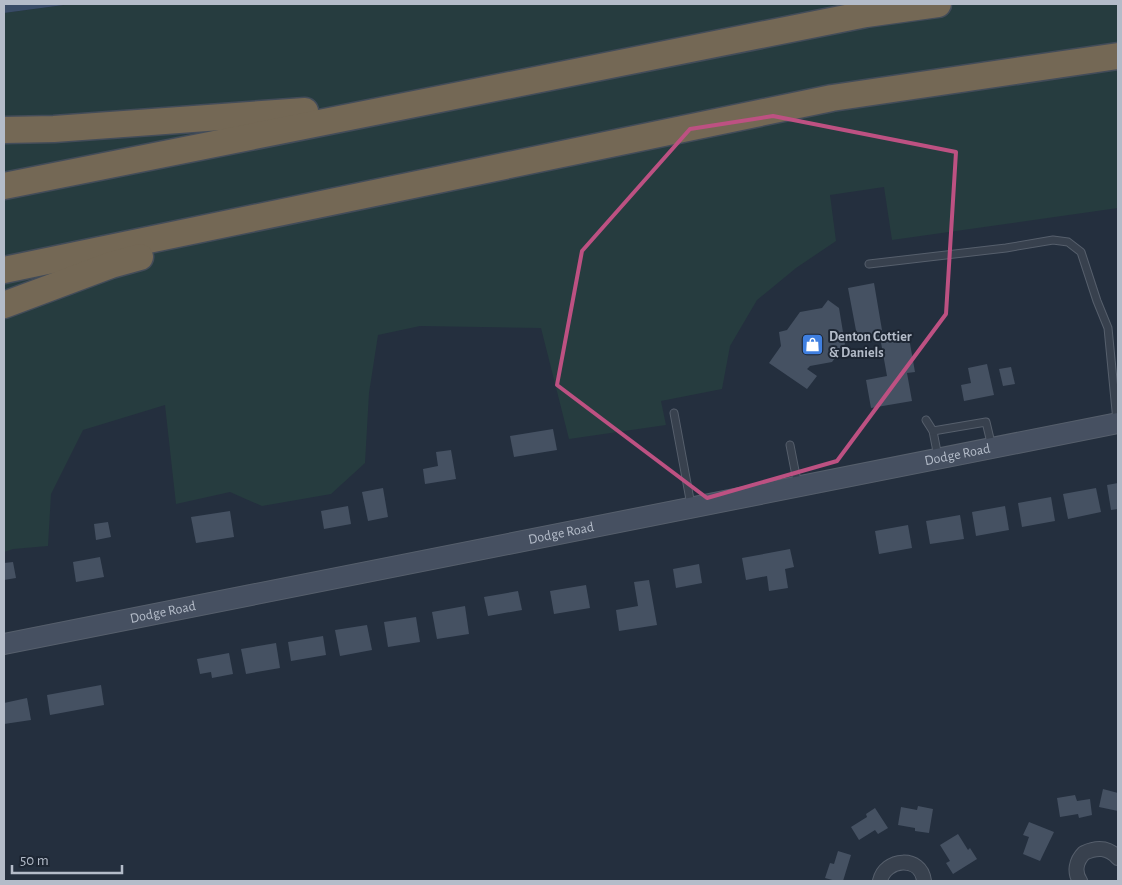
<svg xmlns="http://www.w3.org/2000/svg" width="1122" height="885" viewBox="0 0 1122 885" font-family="'Alegreya Sans',sans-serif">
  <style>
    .green { fill: #263c3f }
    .water { fill: #394c67 }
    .building { fill: #455162 }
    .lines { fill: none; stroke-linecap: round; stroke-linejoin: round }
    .lane-casing { stroke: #565f6c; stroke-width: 9 }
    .street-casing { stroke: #565f6c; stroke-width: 16 }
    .secondary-casing { stroke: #565f6c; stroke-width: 22 }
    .highway-casing { stroke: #434c59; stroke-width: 29 }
    .lane { stroke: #38414e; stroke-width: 7 }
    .street { stroke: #38414e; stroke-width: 14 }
    .secondary { stroke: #465061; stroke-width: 20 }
    .highway { stroke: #746855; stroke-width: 26 }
    .marked { fill: none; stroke: #bd5182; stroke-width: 4; stroke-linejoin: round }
    .labels { text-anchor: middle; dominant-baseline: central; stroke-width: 4; stroke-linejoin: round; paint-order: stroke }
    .poi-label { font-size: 14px; font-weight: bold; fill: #b4bcc9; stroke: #1d2633; text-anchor: start }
    .street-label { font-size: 14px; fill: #b4bcc9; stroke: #1d2633 }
  </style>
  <rect width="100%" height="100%" fill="#242f3e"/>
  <!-- green -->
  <polygon class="green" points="71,4 1118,4 1118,208 892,240 884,187 830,195 836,241 796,268 757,300 730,346 722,389 661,401 666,425 569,439 541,328 420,326 378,335 369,393 365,463 331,494 262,506 230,492 176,504 165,405 83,430 51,494 48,546 13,549 4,552 4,13"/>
  <!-- water -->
  <polygon class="water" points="4,4 71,4 4,13"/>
  <!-- building -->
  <g class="building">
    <polygon points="874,283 883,336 908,332 915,372 907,373 912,401 871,408 866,380 887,376 880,337 858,341 848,288"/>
    <polygon points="828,300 839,308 845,344 832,362 810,366 807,369 817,376 807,389 769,363 781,346 779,332 787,330 800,312 822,308"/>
    <polygon points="987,364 994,395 964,401 961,385 971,383 968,368"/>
    <polygon points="1011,367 1015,384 1003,386 999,369"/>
    <polygon points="553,429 557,450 514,457 510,436"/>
    <polygon points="451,450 456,479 425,484 423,469 438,466 436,452"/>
    <polygon points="1118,483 1118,509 1111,510 1107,485"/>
    <polygon points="383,488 388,517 368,521 362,492"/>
    <polygon points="1096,488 1101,512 1068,519 1063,494"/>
    <polygon points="1051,497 1055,521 1022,527 1018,503"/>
    <polygon points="348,506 351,524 324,529 321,511"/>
    <polygon points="1005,506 1009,530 976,536 972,512"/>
    <polygon points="230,511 234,537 196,543 191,517"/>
    <polygon points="960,515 964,539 930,544 926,521"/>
    <polygon points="108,522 111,537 96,540 94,524"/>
    <polygon points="908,525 912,548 879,554 875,531"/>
    <polygon points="790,549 794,567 785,569 788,588 769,591 767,576 746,580 742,558"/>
    <polygon points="100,557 104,577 76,582 73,562"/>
    <polygon points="13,562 16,578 4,580 4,563"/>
    <polygon points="699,564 702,583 676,588 673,569"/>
    <polygon points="649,580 657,625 619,631 616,610 638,606 634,582"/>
    <polygon points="586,585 590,608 554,614 550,591"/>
    <polygon points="518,591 522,610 488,616 484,597"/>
    <polygon points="465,606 469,634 437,639 432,612"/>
    <polygon points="416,617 420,642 388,647 384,622"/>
    <polygon points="367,625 372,650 340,656 335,630"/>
    <polygon points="323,636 326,655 291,661 288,642"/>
    <polygon points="276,643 280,668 246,674 241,649"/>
    <polygon points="229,653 233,674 212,678 211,672 200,674 197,659"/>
    <polygon points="101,685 104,705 50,715 47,695"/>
    <polygon points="27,698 31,720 4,724 4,703"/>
    <polygon points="1103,789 1118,793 1118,811 1099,807"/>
    <polygon points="1075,795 1077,801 1090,799 1092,815 1079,818 1078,814 1060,817 1057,798"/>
    <polygon points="918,806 933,809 929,833 915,831 915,828 898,825 901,807 917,810"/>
    <polygon points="875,808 888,828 878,834 875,830 859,840 851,827 867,817 866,814"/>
    <polygon points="1029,822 1054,832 1040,861 1023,854 1029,837 1023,835"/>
    <polygon points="958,834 968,850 970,848 977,859 953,874 946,863 950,861 940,845"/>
    <polygon points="838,851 851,855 843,881 836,881 825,878 830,863 834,864"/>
  </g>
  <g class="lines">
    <defs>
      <g id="lane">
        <polyline points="869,264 1006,248 1053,240 1068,242 1081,252 1097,301 1108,328 1117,421"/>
        <polyline points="674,413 691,505"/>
        <polyline points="926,420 933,431 938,457"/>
        <polyline points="933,431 986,422 992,447"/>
        <polyline points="790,445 798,486"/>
      </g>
      <g id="street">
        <path d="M880 881C885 858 921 855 924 881"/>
        <path d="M1080 881C1074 872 1076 861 1084 853 1097 847 1108 847 1118 858"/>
      </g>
      <g id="secondary">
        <path id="s1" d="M4 644 1118 423"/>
      </g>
      <g id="highway">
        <polyline points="4,130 54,129 305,111"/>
        <polyline points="4,186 866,14 938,4"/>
        <polyline points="4,270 832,98 1118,56"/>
        <polyline points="4,305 111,265 140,257"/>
      </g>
    </defs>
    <!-- lane casing -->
    <use href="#lane" class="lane-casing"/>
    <!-- street casing -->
    <use href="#street" class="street-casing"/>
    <!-- secondary casing -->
    <use href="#secondary" class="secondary-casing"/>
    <!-- highway casing -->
    <use href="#highway" class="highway-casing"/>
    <!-- lane -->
    <use href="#lane" class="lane"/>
    <!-- street -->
    <use href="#street" class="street"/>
    <!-- secondary -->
    <use href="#secondary" class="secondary"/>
    <!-- highway -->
    <use href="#highway" class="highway"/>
  </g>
  <!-- marked area -->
  <path class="marked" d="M773 116 956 152 946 314 837 461 707 498 557 385 582 251 690 129Z"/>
  <!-- icons -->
  <defs>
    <symbol id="shop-square" viewBox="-11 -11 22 22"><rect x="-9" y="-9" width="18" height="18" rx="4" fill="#3f7fe0" stroke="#1d2633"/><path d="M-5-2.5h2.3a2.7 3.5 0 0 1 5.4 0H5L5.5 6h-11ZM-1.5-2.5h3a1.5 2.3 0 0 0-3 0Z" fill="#fff"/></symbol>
  </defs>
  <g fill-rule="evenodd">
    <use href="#shop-square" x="800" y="332" width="25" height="25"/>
  </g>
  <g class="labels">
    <!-- poi labels -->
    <g class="poi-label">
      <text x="829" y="337">Denton Cottier<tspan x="829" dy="16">&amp; Daniels</tspan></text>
    </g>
    <!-- street labels -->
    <g class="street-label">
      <text stroke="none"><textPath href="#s1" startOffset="972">Dodge Road</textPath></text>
      <text stroke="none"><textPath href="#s1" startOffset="568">Dodge Road</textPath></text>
      <text stroke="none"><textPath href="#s1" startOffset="162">Dodge Road</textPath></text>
    </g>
  </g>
  <!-- border -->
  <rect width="1122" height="885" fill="none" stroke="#b4bcc9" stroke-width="10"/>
  <!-- scale -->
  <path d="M12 865v8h110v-8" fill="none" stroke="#b4bcc9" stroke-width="2.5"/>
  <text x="20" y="865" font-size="15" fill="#b4bcc9" stroke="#1d2633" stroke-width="4" paint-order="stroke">50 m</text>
</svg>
